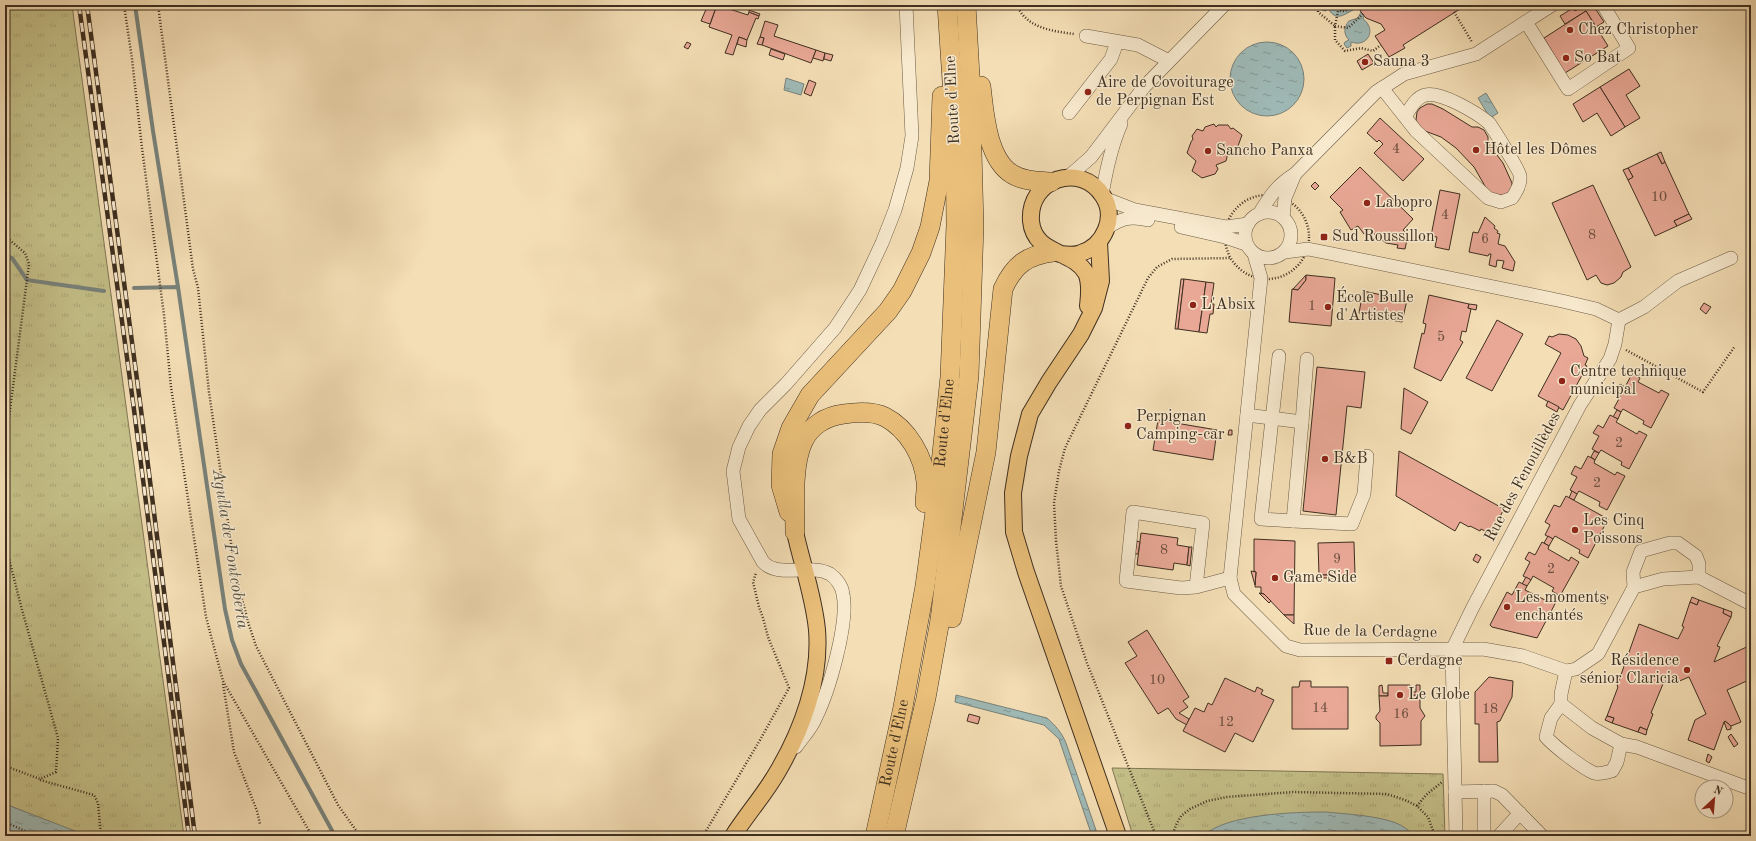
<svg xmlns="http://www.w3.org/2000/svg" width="1756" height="841" viewBox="0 0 1756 841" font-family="'Old Standard TT',serif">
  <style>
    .grass { fill: url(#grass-tufts); stroke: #817754 }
    .water { fill: url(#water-ripples); stroke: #78827b }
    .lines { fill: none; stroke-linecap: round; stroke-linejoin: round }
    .stream { stroke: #78827b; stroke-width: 4 }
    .building { fill: #e9a896; stroke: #3e2f20 }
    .minor-casing { stroke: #6c5b45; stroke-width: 14 }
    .major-casing { stroke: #3e2f20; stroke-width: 18 }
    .highway-casing { stroke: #3e2f20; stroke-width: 20 }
    .path { stroke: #3e2f20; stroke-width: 2.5; stroke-dasharray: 1 2; stroke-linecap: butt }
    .minor { stroke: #f8eacf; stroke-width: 13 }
    .major { stroke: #eabf7a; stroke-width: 16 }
    .highway { stroke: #eabf7a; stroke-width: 19 }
    .rail-casing { stroke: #3e2f20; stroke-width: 4.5 }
    .rail { stroke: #f8eacf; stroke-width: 3; stroke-dasharray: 9; stroke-linecap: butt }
    .poi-dot { fill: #8f2418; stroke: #f8eacf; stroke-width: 1.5 }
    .labels { text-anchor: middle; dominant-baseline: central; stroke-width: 3; stroke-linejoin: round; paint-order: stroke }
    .number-label { font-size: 14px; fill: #694d3e }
    .poi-label { font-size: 16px; fill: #3e2f20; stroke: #f8eacf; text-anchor: start }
    .street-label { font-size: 16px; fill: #3e2f20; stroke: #f8eacf }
    .water-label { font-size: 17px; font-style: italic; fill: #565246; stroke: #f8eacf }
  </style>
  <defs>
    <pattern id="grass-tufts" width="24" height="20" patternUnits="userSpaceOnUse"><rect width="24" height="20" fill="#c4bf88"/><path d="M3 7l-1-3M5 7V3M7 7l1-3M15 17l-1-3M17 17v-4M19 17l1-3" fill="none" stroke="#a9a475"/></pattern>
    <pattern id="water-ripples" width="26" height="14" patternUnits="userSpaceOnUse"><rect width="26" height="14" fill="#9fbab7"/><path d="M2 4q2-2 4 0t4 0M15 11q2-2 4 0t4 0" fill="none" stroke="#839894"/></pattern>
  </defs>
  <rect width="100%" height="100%" fill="#f4deb5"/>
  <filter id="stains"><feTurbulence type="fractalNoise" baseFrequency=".005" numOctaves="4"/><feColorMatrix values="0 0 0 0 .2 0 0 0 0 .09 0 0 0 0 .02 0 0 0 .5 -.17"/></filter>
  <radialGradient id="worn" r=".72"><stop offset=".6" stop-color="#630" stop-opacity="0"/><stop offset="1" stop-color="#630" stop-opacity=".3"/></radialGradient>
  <!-- grass -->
  <g class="grass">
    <polygon points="5,5 72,5 184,836 86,836 5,804"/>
    <polygon points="1112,768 1443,774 1445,836 1133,836"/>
  </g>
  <!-- water -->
  <g class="water">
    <path d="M1322 5H1358V8C1347 11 1337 25 1328 8L1326 11 1322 10Z"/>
    <path d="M1361 12 1364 15 1363 19C1377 29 1368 48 1351 42V46L1347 48 1344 44 1345 42 1349 40C1343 34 1344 27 1349 21L1358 18Z"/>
    <circle cx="1267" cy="79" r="37"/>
    <polygon points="786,78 804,84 801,95 784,90"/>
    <polygon points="1486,93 1498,113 1490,118 1478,98"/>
    <path d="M956 695 1047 718C1055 725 1062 733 1066 743L1098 836H1092L1059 739 1044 725 955 702Z"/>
    <polygon points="5,804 75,831 86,836 5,836"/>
    <path d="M1326 812C1345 814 1386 816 1402 826 1406 828 1410 832 1414 836H1203C1226 814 1294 812 1326 812Z"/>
  </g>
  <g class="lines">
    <!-- stream -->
    <g class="stream">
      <polyline points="135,5 153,131 178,287"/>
      <polyline points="5,255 12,258 27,280 104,291"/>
      <polyline points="134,288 178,287 225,609 232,640 241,664 335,836"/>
    </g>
  </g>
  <!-- building -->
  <g class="building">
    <polygon points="717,5 748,15 749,12 759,16 758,19 756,18 747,40 739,37 733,55 725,53 732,35 709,27"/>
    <polygon points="1457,5 1460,9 1403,45 1405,48 1389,57 1375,36 1385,30 1381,24 1366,18 1361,12 1358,5"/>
    <polygon points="1578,5 1593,5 1604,22 1596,27 1586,11 1565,24 1560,16 1573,8 1575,11 1578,9 1576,6"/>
    <polygon points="707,7 715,10 710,24 701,21"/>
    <polygon points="749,10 760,14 759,16 749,12"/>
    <polygon points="1586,11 1608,46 1565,73 1544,38"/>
    <polygon points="765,21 778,25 774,36 816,50 811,63 762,45 764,38 760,37"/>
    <polygon points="739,37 747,40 746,47 737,44"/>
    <polygon points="760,37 764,38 762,45 757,44"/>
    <polygon points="687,42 691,44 688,49 684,47"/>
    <polygon points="771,49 785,54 783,60 769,55"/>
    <polygon points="816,50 825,53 823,61 813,58"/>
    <polygon points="825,53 833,55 831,61 824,59"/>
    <polygon points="1368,54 1374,63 1362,70 1357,61"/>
    <polygon points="1629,69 1640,86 1626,95 1640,118 1625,127 1600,87"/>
    <polygon points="809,80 816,83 811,96 804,93"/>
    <polygon points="1600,87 1625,127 1611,136 1597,113 1583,122 1573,104"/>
    <polygon points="1427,104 1432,104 1443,109 1472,127 1478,127 1484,130 1488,137 1488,143 1503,163 1512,183 1512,187 1506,196 1489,193 1474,167 1456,148 1441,137 1425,131 1419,126 1416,120 1417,112 1420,108"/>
    <polygon points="1380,118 1424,159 1403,181 1374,153 1383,144 1379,140 1377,142 1367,133"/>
    <polygon points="1214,124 1216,127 1218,125 1228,125 1231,129 1233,128 1242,135 1238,146 1229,149 1226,161 1216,165 1218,169 1215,174 1202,178 1192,171 1196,161 1187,153 1191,142 1193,139 1192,136 1197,129 1203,131 1205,127"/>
    <polygon points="1661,152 1665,162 1662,164 1657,154"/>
    <polygon points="1657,154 1662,164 1665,162 1689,214 1674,221 1677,226 1655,236 1628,180 1633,177 1628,168"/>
    <polygon points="1360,167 1413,219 1403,230 1408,235 1405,249 1397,248 1398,245 1386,243 1380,238 1378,240 1371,229 1364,234 1358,226 1351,230 1340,212 1343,210 1330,197"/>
    <polygon points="1628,168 1633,177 1628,180 1623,170"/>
    <polygon points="1315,182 1319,186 1315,190 1311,186"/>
    <polygon points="1593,185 1631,267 1623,272 1621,277 1614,283 1607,285 1601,283 1596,275 1587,280 1552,203"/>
    <polygon points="1440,190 1460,194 1449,250 1435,247 1437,237 1431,236"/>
    <polygon points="1689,214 1692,219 1677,226 1674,221"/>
    <polygon points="1485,217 1495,226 1494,228 1498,231 1497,233 1500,234 1498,244 1505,246 1515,262 1513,271 1502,268 1504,261 1497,260 1496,267 1489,265 1491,254 1489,254 1488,256 1469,252 1473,232 1478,233"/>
    <polygon points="1306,275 1306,280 1298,290 1293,289"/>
    <polygon points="1306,275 1335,278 1331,326 1289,322 1292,289 1298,290 1306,280"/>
    <polygon points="1181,279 1184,279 1178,329 1175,329"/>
    <polygon points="1184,279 1206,282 1199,332 1178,329"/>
    <polygon points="1206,282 1214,283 1211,304 1214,304 1213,314 1210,314 1207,333 1199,332"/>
    <polygon points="1363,291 1382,295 1386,300 1390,296 1407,300 1402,322 1396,321 1396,317 1389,316 1384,311 1375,316 1359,313"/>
    <polygon points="1382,295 1390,296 1386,300"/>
    <polygon points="1429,295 1469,304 1468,308 1471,309 1466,332 1462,331 1460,340 1463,342 1441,381 1414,368 1422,333 1424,334 1426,324 1423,323"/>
    <polygon points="1704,303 1711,307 1706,314 1700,309"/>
    <polygon points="1469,304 1477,305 1476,310 1468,308"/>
    <polygon points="1384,311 1389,316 1396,317 1396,321 1375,316"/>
    <polygon points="1497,320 1523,334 1492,391 1466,378"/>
    <polygon points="1559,334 1568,335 1576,339 1581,346 1584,356 1588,358 1585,365 1587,366 1563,410 1538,396 1561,353 1545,344 1549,336 1552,337"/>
    <polygon points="1317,367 1365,372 1361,408 1347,406 1336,515 1303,511"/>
    <polygon points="1632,374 1640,378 1638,382 1659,393 1661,390 1669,394 1651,428 1643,424 1644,421 1623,409 1621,412 1614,408 1621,395 1615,392 1620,384 1625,387"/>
    <polygon points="1404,388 1428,402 1411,434 1401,429"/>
    <polygon points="1548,401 1559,407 1557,412 1546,406"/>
    <polygon points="1617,410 1621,412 1618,419 1613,417"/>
    <polygon points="1610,415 1618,419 1616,422 1637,434 1639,431 1647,435 1629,469 1621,465 1622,462 1601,450 1599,453 1592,449 1599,436 1593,433 1598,425 1603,428"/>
    <polygon points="1158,420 1217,430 1213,460 1153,450"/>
    <polygon points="1229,430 1232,430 1232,435 1228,435"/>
    <polygon points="1399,451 1504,509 1491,534 1481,529 1480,531 1470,526 1469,527 1460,522 1455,531 1396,496"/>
    <polygon points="1594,451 1599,453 1595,460 1591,457"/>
    <polygon points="1588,456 1595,460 1594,463 1615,475 1617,472 1625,476 1607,510 1599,506 1600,502 1579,491 1577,494 1570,490 1577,477 1571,474 1575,466 1581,469"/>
    <polygon points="1572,491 1577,494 1574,500 1569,498"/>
    <polygon points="1566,496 1608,519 1588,558 1579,553 1580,550 1555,536 1553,539 1545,535 1550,525 1545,522 1554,505 1560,507"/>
    <polygon points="1141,533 1178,538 1177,545 1189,547 1187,565 1174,563 1173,570 1137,565"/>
    <polygon points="1548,536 1553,539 1549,546 1544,543"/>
    <polygon points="1254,539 1295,541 1294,615 1284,615 1264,594 1261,593 1261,587 1255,587 1256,572 1254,571"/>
    <polygon points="1137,541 1140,542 1138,554 1135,554"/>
    <polygon points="1354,542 1355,575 1346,575 1346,578 1339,578 1339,575 1319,575 1318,543"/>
    <polygon points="1542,542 1549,546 1548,549 1569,561 1571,557 1579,562 1560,596 1552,591 1554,588 1533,576 1531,580 1523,576 1530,562 1525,559 1529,552 1535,555"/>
    <polygon points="1189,547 1192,547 1190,566 1187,565"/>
    <polygon points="1476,554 1481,557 1478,563 1473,560"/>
    <polygon points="1251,571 1256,572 1255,585"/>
    <rect x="1319" y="575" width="20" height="3"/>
    <polygon points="1526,577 1531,580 1527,586 1522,584"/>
    <polygon points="1519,582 1527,586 1525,590 1547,601 1548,598 1556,602 1537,638 1492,627 1490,625 1507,592 1512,595"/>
    <polygon points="1259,593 1264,594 1271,601 1269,603"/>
    <polygon points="1604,595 1608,597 1605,604 1600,603"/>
    <polygon points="1692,597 1699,600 1697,605 1690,602"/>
    <polygon points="1699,600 1724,609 1723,613 1731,617 1717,646 1720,647 1714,662 1751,645 1751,679 1727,690 1741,722 1731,726 1725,721 1724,722 1714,750 1688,740 1695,720 1706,714 1689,677 1677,682 1665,679 1651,713 1653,714 1647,730 1640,727 1638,732 1612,723 1614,718 1607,716 1618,687 1617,686 1639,624 1678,639 1684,627 1682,626 1690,602 1697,605"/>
    <polygon points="1724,609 1732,612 1731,617 1723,613"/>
    <polygon points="1284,615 1294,615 1294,624"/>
    <polygon points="1147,630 1189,697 1183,701 1188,707 1179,713 1189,719 1187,725 1176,719 1168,708 1158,714 1125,663 1137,656 1128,642"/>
    <polygon points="1489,677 1513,681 1512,697 1500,721 1497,722 1498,762 1479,762 1479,724 1475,724 1475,692"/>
    <polygon points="1225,678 1255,692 1257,687 1263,690 1261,694 1274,700 1253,742 1235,733 1225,752 1183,731 1195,708 1204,712 1208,703 1212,705"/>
    <polygon points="1300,681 1311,681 1311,687 1348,687 1348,729 1292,729 1292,687 1299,687"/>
    <polygon points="1382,685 1383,693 1388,693 1388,696 1379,696 1379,686"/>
    <polygon points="1388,685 1410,685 1410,695 1420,695 1420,708 1425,716 1421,721 1421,745 1380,746 1380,723 1376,719 1376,716 1380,711 1379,696 1388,696"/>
    <polygon points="1416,685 1420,685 1420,695 1410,695 1410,692 1416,692"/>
    <polygon points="969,714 980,717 978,724 967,721"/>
    <polygon points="1607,716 1614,718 1612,723 1605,720"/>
    <polygon points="1725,721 1731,726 1731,729 1727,730 1724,722"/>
    <polygon points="1640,727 1647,730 1646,735 1638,732"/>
    <polygon points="1731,734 1738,744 1734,747 1728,737"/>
    <polygon points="1708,754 1712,757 1709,763 1706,761"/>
  </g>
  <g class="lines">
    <defs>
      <g id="minor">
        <polyline points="1526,22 1568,89 1629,48 1603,5"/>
        <polyline points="1086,36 1138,45 1169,61"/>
        <path d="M1382 88 1416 131 1488 198 1501 202 1512 198C1517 191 1521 184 1520 176 1520 171 1492 127 1489 123 1477 113 1441 91 1425 95 1415 98 1410 109 1405 117"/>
        <polyline points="1069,113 1111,59 1117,42"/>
        <polyline points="1068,177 1091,157 1144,87 1224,5"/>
        <path d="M1102 195C1106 171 1111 147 1121 124"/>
        <polyline points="1104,198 1135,210 1226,227 1248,224"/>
        <circle cx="1268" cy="235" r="23"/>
        <path d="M1259 214C1271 195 1276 186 1295 174L1376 92 1404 74 1476 54 1552 5"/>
        <polyline points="1283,217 1285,198 1295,174"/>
        <polyline points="1181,227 1225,237 1246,244"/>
        <path d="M1107 228C1122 218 1130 216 1148 220"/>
        <polyline points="1285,252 1308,249 1333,254 1562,301 1596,309 1619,320"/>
        <polyline points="1254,254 1261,278 1230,578 1234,594 1286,646 1300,650 1483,649 1523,656 1566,671 1576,669 1598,654 1634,587 1663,579 1699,577 1751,604"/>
        <polyline points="1619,320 1644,307 1678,281 1731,258"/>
        <polyline points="1279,356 1261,519 1293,521"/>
        <polyline points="1247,415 1302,422 1293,521 1352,524 1364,494 1367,456"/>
        <polyline points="1302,422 1307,359"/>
        <polyline points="1196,587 1203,523 1133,512 1126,581 1181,588 1196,587 1230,578"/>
        <polyline points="1634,587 1633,572 1641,551 1670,543 1678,543 1696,556 1699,564 1699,577"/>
        <polyline points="1566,671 1561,694 1561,704 1592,728 1621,744 1637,747 1751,789"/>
        <path d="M1561 704 1551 718 1546 737C1554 746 1582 768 1594 773 1599 775 1607 772 1612 771L1617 762 1621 744"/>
        <path d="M796 747C802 738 812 728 816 717 829 691 849 622 843 594 842 586 836 578 830 574 810 563 779 579 763 562L739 519 733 471 739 447 749 426 760 410 786 384 835 328 860 290 882 243 895 210 907 168 912 136 906 5"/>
        <polyline points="1455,792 1494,791 1502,795 1542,836"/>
        <polyline points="1456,836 1452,650 1473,607 1580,405 1610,359 1615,344 1619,320"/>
        <polyline points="1484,836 1484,791"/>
        <polyline points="1499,836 1520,813"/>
      </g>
      <g id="major">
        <polyline points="1099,242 1101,281 1094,308 1081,334 1049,382 1030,414 1019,456 1013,493 1014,532 1026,572 1118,836"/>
        <path d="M1060 254C1067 255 1074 256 1081 253 1104 246 1117 217 1103 196 1080 161 1028 179 1031 221 1034 255 1073 250 1086 273 1091 283 1089 296 1088 306"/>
        <path d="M733 836C747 814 765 794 778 771 802 730 821 679 817 630 814 597 802 564 795 532"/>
      </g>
      <g id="highway">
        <path d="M981 86C984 112 987 159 1012 174 1023 181 1037 181 1051 182"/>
        <polyline points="789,512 781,485 782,454 791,428 810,395 888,311 902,291 921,253 930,227 939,181 942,96"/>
        <path d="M795 532C795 507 792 465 803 442 810 426 826 416 844 414 857 412 873 411 885 417 908 429 924 457 926 482 927 489 925 496 925 503"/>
        <path d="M952 618 986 452 1003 289C1014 265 1027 255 1053 252"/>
        <path id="s1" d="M875 836 903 707 925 586 939 482 950 377 956 225 955 127 947 5"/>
        <polyline points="894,836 926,698 940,620 969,376 974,226 970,76 966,5"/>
      </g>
    </defs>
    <!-- minor casing -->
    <use href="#minor" class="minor-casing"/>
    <!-- major casing -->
    <use href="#major" class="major-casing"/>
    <!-- highway casing -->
    <use href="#highway" class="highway-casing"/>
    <!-- path -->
    <g class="path">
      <polyline points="124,5 132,59 142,148 164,315 171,387 206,617 223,681 312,836"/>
      <polyline points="158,5 193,269 198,288 209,392 236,577 249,625 256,646 338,805 360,836"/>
      <polyline points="649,5 655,9"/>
      <path d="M1017 5C1026 28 1052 31 1074 34"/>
      <polyline points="1302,5 1304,5"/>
      <polyline points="1318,5 1318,12 1335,26 1335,40 1345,51 1361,48 1373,51 1381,45"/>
      <polyline points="1358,6 1343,11 1338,11 1335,26 1348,28 1363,14"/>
      <polyline points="1454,12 1472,42"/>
      <circle cx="1267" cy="237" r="42"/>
      <polyline points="5,236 25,253 29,264 5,448"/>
      <polyline points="1626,350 1703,392 1735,346"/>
      <polyline points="5,539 7,551 21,606 58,738 56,772 40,779 5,766"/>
      <polyline points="223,684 234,752 257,811 260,824"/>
      <polyline points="40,780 94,795 98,803 101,836"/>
      <polyline points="1417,806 1426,795 1442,782"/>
      <polyline points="5,822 36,836"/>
      <polyline points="703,836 760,740 789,688 768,637 763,618 759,607 753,582 756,573"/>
      <polyline points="1156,836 1087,663 1061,586 1056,541 1054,503 1059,471 1065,448 1148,278 1157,267 1172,259 1231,258"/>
      <polyline points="1172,836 1176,825 1181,816 1190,809 1207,801 1227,797 1293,792 1387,794 1405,800 1417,806 1428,817 1435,836"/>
    </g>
    <!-- minor -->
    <use href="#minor" class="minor"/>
    <!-- major -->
    <use href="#major" class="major"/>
    <!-- highway -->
    <use href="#highway" class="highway"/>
    <defs>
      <g id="rail">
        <polyline points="79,5 133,402 189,836"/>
        <polyline points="87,5 140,402 195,836"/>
      </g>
    </defs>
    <!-- rail casing -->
    <use href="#rail" class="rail-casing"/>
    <!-- rail -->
    <use href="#rail" class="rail"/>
  </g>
  <!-- markers -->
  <g class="poi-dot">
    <circle cx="1570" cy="30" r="4"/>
    <circle cx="1566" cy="58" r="4"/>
    <circle cx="1365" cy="62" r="4"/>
    <circle cx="1088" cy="92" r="4"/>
    <circle cx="1476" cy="150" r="4"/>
    <circle cx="1208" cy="151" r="4"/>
    <circle cx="1367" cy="203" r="4"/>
    <rect x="1320" y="233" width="8" height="8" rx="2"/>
    <circle cx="1193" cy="305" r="4"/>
    <circle cx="1328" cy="307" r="4"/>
    <circle cx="1562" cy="381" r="4"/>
    <circle cx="1128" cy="426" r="4"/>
    <circle cx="1325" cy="459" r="4"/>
    <circle cx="1575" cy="530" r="4"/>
    <circle cx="1275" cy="578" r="4"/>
    <circle cx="1507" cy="607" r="4"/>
    <rect x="1385" y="657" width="8" height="8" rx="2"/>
    <circle cx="1687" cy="670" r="4"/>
    <circle cx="1400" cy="695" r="4"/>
  </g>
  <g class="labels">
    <!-- number labels -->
    <g class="number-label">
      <text x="1396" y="149">4</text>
      <text x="1659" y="197">10</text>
      <text x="1445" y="215">4</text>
      <text x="1592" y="235">8</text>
      <text x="1485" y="239">6</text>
      <text x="1312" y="306">1</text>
      <text x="1441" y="337">5</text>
      <text x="1619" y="443">2</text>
      <text x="1597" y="483">2</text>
      <text x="1164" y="550">8</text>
      <text x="1337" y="559">9</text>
      <text x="1551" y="569">2</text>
      <text x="1157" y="680">10</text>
      <text x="1320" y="708">14</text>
      <text x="1490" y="709">18</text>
      <text x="1401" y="714">16</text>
      <text x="1226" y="722">12</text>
    </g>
    <!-- poi labels -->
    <g class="poi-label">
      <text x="1578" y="30">Chez Christopher</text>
      <text x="1574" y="58">So Bat</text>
      <text x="1373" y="62">Sauna 3</text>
      <text x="1096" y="83">Aire de Covoiturage<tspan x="1096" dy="18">de Perpignan Est</tspan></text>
      <text x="1484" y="150">Hôtel les Dômes</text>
      <text x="1216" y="151">Sancho Panxa</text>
      <text x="1375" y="203">Labopro</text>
      <text x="1332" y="237">Sud Roussillon</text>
      <text x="1336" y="298">École Bulle<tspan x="1336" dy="18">d'Artistes</tspan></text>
      <text x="1201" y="305">L'Absix</text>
      <text x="1570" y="372">Centre technique<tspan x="1570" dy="18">municipal</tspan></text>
      <text x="1136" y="417">Perpignan<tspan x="1136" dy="18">Camping-car</tspan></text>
      <text x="1333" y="459">B&amp;B</text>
      <text x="1583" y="521">Les Cinq<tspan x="1583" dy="18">Poissons</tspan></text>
      <text x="1283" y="578">Game Side</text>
      <text x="1515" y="598">Les moments<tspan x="1515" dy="18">enchantés</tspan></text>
      <text x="1397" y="661">Cerdagne</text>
      <text x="1679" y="661" text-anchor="end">Résidence<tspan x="1679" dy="18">sénior Claricia</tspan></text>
      <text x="1408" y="695">Le Globe</text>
    </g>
    <!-- street labels -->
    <g class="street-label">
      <text transform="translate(953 100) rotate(-93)">Route d'Elne</text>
      <text stroke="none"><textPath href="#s1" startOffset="419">Route d'Elne</textPath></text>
      <text transform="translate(1523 477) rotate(-62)">Rue des Fenouillèdes</text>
      <text transform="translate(1370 632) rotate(1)">Rue de la Cerdagne</text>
      <text stroke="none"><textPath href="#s1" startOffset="95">Route d'Elne</textPath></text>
    </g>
    <!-- water labels -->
    <g class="water-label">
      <text transform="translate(230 549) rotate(81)">Agulla de Fontcoberta</text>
    </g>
  </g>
  <!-- margin -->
  <rect width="1756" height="841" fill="none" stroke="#f4deb5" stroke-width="20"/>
  <rect x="6" y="6" width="1744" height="829" fill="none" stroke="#3e2f20" stroke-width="2"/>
  <rect x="10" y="10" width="1736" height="821" fill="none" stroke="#3e2f20"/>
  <!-- north arrow -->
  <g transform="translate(1714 799) rotate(26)"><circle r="19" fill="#f8eacf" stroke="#ae9f89"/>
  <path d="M0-3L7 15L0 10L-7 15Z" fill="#8f2418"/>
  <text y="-6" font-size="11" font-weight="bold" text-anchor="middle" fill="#3e2f20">N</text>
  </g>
  <rect width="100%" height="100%" filter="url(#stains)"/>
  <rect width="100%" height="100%" fill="url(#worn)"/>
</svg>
